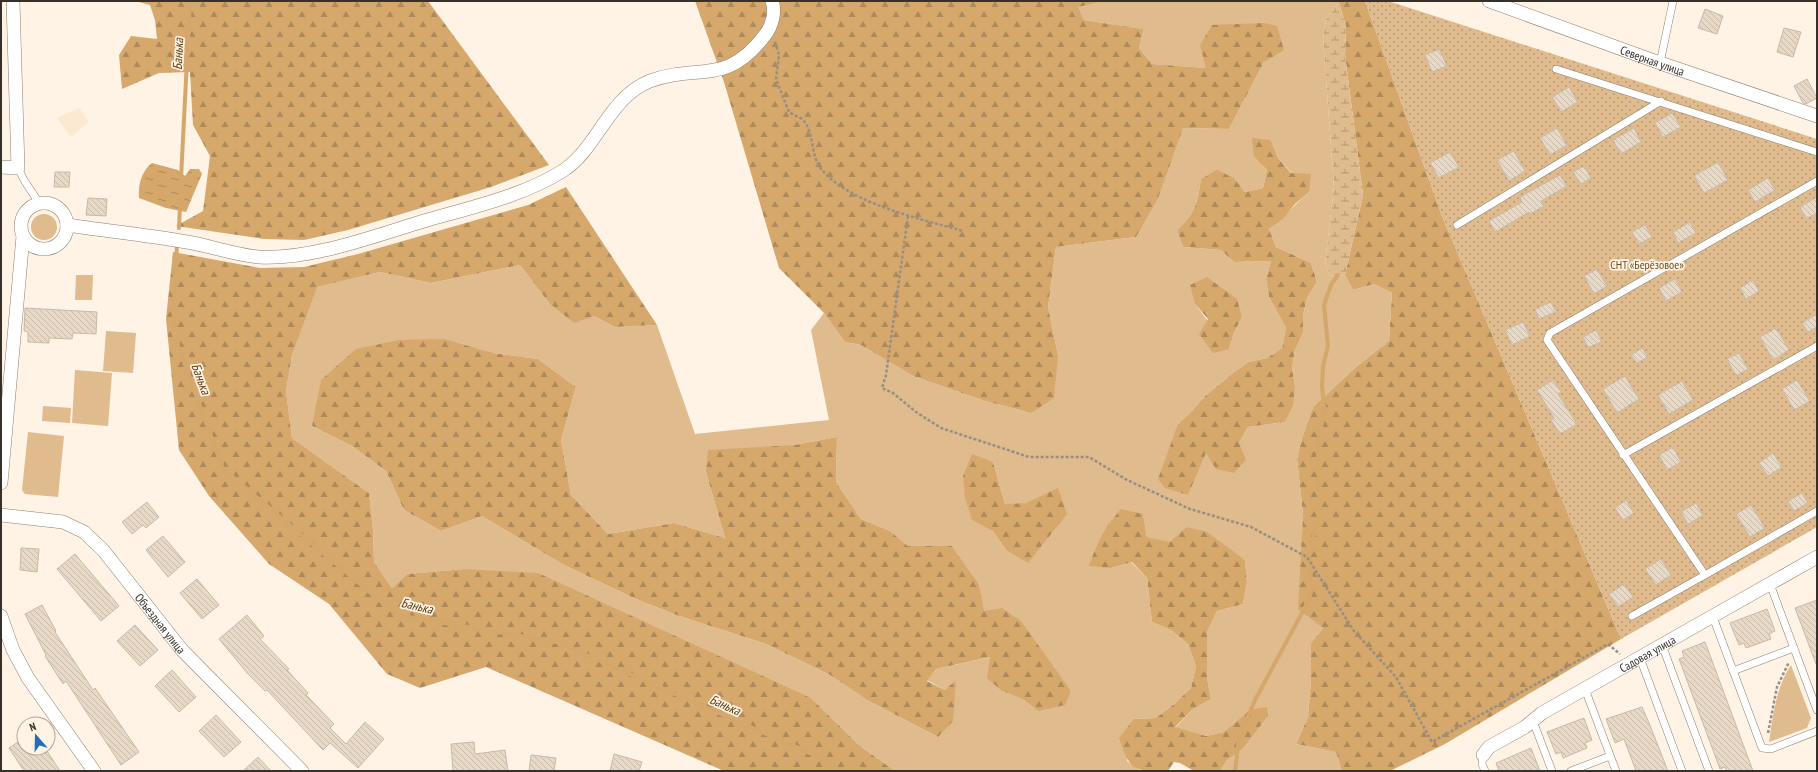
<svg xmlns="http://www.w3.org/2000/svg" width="1818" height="772" viewBox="0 0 1818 772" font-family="'PT Sans Narrow',sans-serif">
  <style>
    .built { fill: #fde9d1 }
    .green { fill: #dfbb8e; fill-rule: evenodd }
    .forest { fill: url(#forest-firs) }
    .wetland { fill: url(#wetland-marsh) }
    .garden { fill: url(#garden-dots) }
    .water { fill: url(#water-ripples) }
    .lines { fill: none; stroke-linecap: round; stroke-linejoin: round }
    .stream { stroke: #d5a76b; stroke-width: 4 }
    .building { fill: url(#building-back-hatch); stroke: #c8baa8 }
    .lane-casing { stroke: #8b7e6e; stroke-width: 8 }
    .street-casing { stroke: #8b7e6e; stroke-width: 14 }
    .path { stroke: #978e84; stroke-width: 2.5; stroke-dasharray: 3 2; stroke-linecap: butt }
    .lane { stroke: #fff; stroke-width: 7 }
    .street { stroke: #fff; stroke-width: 13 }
    .labels { text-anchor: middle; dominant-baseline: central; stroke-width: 3.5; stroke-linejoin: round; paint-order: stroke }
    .street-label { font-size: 12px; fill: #36302a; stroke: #fff3e5 }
    .park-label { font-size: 12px; fill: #6e4e21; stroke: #fff3e5 }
    .water-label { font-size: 13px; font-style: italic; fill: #5c3d0d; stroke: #fff3e5 }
  </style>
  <defs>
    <pattern id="forest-firs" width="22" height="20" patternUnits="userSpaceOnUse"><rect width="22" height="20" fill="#d6a86c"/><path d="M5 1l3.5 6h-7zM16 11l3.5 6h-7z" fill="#ae8959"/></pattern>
    <pattern id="wetland-marsh" width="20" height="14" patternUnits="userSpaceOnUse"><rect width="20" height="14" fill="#dfbb8e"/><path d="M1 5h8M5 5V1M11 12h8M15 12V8" fill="none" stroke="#b69874"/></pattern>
    <pattern id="garden-dots" width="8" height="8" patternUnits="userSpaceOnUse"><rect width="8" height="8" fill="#dfbb8e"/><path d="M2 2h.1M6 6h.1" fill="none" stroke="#b69874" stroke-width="1.8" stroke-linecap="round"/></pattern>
    <pattern id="water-ripples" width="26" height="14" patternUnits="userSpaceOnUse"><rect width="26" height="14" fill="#d5a76b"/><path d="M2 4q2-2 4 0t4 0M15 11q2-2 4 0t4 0" fill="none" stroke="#ae8858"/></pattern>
    <pattern id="building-back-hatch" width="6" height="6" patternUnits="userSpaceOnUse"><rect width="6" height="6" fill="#e8d9c7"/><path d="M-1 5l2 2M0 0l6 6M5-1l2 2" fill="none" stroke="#c8bbab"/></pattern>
  </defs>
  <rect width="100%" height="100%" fill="#fff3e5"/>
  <!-- built -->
  <polygon class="built" points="79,108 89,122 71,137 57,118"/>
  <!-- green -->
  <g class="green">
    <path d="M1097 1H1333L1339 3 1326 19 1323 39 1334 187 1325 263 1330 276 1345 275 1353 290 1374 284 1392 293 1389 341 1356 367 1313 407 1302 438 1297 459 1303 514 1302 552 1323 628 1311 643V679L1308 717 1296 744 1336 752 1342 771H1220L1227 760 1243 749 1268 716 1249 710 1224 732 1206 736 1175 728 1192 710 1211 699 1207 678V632L1217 611 1243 604 1247 582 1245 560 1186 527 1170 543 1147 537 1143 514 1111 568 1131 562 1147 578 1152 622 1171 630 1188 644 1196 666 1191 688 1174 704 1156 718 1134 719 1127 761 1142 771H895L860 746 811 698 464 569 407 574 392 588 374 562 373 529 369 493 292 438 286 391 292 355 316 287 380 272 431 283 520 265 549 303 594 316 615 327 657 325 695 434 829 420 811 330 824 313 845 342 861 345 913 376 985 401 1031 413 1058 355 1048 307 1056 247 1136 237 1183 128 1229 129 1264 62 1206 68 1152 64 1139 48 1142 29 1084 20 1077 7 1097 3ZM1271 140 1278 158 1309 192C1295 204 1284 218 1269 229L1276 247 1311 263 1317 282 1307 298 1303 315V333L1295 350 1292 368 1295 386 1285 422 1248 427 1239 443 1206 452 1188 495 1178 424 1192 411 1204 397 1233 373 1248 362 1267 358 1282 348 1286 328 1269 297 1266 279 1271 261 1234 262 1221 250 1183 247 1177 230C1196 213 1197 203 1201 179L1234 178 1245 192 1263 188 1267 170 1254 157ZM1195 304 1242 317 1234 333 1229 349ZM493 353 538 359 576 387 561 440 571 495 608 534 674 523 725 538 706 472 794 445 837 437 836 482 861 519 890 531 908 546H952L979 584 983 611 1038 711 1024 700 1002 691 991 657 936 669 927 680 945 690 956 681 938 737 867 700 830 675 766 644 679 616 636 599 564 565 482 516 441 531 404 510 386 471 352 446 312 426ZM993 462 1005 504H1026L1058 489 1006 550 993 531Z"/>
    <circle cx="44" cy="227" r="13"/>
    <polygon points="76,275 93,275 92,300 75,300"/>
    <polygon points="106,331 136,333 133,373 103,371"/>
    <polygon points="75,370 112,373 108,426 72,423"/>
    <polygon points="43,406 71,408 70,423 42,421"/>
    <polygon points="28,432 64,436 58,497 25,494 22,490"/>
    <path d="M1791 665 1811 718 1807 728 1769 742C1773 716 1776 687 1791 665Z"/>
  </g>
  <!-- forest -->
  <g class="forest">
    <polygon points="135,1 428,1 549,165 491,187 348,230 304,240 264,239 176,226 203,211 210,156 193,125 190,72 159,73 122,89 119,55 131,36 157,39 155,20 150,5"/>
    <polygon points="695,1 1097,1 1097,3 1078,7 1084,20 1143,29 1139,48 1152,64 1206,68 1200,45 1212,25 1264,23 1277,26 1284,50 1264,62 1229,129 1183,128 1158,198 1136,237 1056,247 1048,307 1058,355 1054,398 1031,413 985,401 913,376 861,345 845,342 824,313 779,268 724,82"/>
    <polygon points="1333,1 1365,1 1442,216 1621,639 1445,744 1390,771 1342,771 1336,752 1296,744 1308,717 1311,679 1311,643 1323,628 1298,609 1303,514 1297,459 1302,438 1313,407 1356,367 1389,341 1392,293 1374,284 1353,290 1345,275 1363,195 1345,55 1346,26 1339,3"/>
    <path d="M1252 138 1271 140 1278 158 1291 173 1311 174 1309 192 1295 204 1283 219 1269 229 1276 247 1311 263 1317 282 1307 298 1303 315V333L1295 350 1292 368 1295 386 1293 405 1285 422 1248 427 1239 443 1246 460 1234 473 1216 469 1206 453 1188 495 1165 488 1158 479 1178 424 1192 411 1204 397 1233 373 1248 362 1267 358 1282 348 1286 328 1269 297 1266 279 1271 261 1234 262 1221 250 1183 247 1177 230C1196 213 1197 203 1201 179L1217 170 1234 178 1245 192 1263 188 1267 170 1254 157Z"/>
    <polygon points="566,187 657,325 615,327 594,316 574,323 549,303 520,265 431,283 380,272 317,287 292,355 286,391 292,438 369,493 373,529 374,562 392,588 407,574 464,569 538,573 811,698 860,746 895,771 724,771 486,667 420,688 387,674 329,604 269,564 209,496 179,450 166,319 173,252 260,268 304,267 358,254 528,205"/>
    <polygon points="1207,277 1237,299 1242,317 1234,333 1229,349 1213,353 1199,334 1208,319 1195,304 1190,285"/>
    <polygon points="444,339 493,353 538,359 576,387 561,440 571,495 608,534 674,523 725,538 706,472 708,450 794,445 837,437 836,482 861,519 890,531 908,546 952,546 979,584 984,611 1002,608 1021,621 1071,691 1065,705 1038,711 1024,700 1002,691 987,678 990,657 936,669 927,681 945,690 956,680 953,721 938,737 867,700 830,675 766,644 679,616 636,599 564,565 482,516 441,531 404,510 386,471 352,446 312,426 321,380 356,349 399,340"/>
    <polygon points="972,454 993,462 1005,504 1026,503 1058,488 1067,514 1028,563 1006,550 993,531 972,520 965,498 963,476"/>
    <path d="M1121 509 1143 514 1147 537 1170 542 1186 527 1207 532 1245 560 1247 582 1243 604 1217 611 1207 632V678L1211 699 1192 710 1175 727 1206 736 1224 732 1249 710 1267 707 1268 716 1243 749 1227 760 1220 771H1194L1180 763 1174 762 1168 771C1133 771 1130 771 1119 738L1134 719 1156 718 1174 704 1191 688 1196 666 1188 644 1171 630 1152 622 1147 578 1132 562 1111 568 1089 566C1098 541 1104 528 1121 509Z"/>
  </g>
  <!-- wetland -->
  <polygon class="wetland" points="1339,3 1346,26 1345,55 1363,195 1345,275 1330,276 1325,263 1334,187 1323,39 1326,19"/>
  <!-- garden -->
  <polygon class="garden" points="1365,1 1388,1 1817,139 1817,527 1621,639 1442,216"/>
  <!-- water -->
  <path class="water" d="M152 163 178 170 185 176 190 169H199L202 174 186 212 166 208 139 198C138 186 141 171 152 163Z"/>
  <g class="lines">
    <!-- stream -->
    <g class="stream">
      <polyline points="181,178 190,1"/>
      <polyline points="179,228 180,205"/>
      <polyline points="177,243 173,332 223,469 397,615 557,642 828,761 837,771"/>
      <polyline points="1235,771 1239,738 1255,700 1310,598 1311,577 1307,557 1316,529 1320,509 1318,448 1324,406 1322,387 1323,366 1328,346 1324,305 1331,285 1338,275"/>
    </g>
  </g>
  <!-- building -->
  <g class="building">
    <polygon points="1705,9 1723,16 1717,34 1698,28"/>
    <polygon points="1784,28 1801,32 1793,57 1777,52"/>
    <polygon points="1439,49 1447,66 1432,72 1425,55"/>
    <polygon points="1807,79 1817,98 1806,104 1803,103 1794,86"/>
    <polygon points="1569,87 1578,102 1561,112 1552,97"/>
    <polygon points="1672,113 1681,127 1663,137 1655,123"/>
    <polygon points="1557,128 1567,145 1550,155 1540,138"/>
    <polygon points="1634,128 1641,142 1621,154 1613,140"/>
    <polygon points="1514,151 1525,171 1509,181 1497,160"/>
    <polygon points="1450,152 1459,167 1439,178 1430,163"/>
    <polygon points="1718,162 1728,180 1704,193 1694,176"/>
    <polygon points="1584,166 1591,178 1581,184 1573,172"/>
    <polygon points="55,172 70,172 69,187 54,187"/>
    <polygon points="1560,175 1567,186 1541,201 1544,206 1530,214 1529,212 1495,232 1489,221 1522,202 1520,197"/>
    <polygon points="1768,178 1775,190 1755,202 1748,190"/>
    <polygon points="1817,197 1817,213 1806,219 1800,207"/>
    <polygon points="88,198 107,199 106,216 86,215"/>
    <polygon points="1690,222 1696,233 1678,243 1673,232"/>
    <polygon points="1645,225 1652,237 1639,244 1632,232"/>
    <polygon points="1597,269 1607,286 1594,294 1584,276"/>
    <polygon points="1675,279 1682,292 1666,301 1659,288"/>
    <polygon points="1753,280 1759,291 1746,299 1740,288"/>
    <polygon points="1551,302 1556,312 1539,319 1535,309"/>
    <polygon points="25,308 97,312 96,334 73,333 72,339 49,338 49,343 28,342 28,332 24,331"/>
    <polygon points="1817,314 1817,327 1808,332 1802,323"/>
    <polygon points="1523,322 1530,336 1512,345 1505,330"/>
    <polygon points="1776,328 1789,350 1773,360 1760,337"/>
    <polygon points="1596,330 1602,341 1588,348 1583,337"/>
    <polygon points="1642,348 1648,357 1637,363 1631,355"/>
    <polygon points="1739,353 1748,369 1736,376 1727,359"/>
    <polygon points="1625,376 1639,399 1617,413 1603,389"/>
    <polygon points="1553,380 1561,392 1558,394 1577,424 1560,434 1551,420 1554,418 1537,390"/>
    <polygon points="1797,380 1810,401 1794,410 1782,389"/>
    <polygon points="1682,381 1693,400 1669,414 1658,395"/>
    <polygon points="1673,447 1681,462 1667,470 1659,455"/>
    <polygon points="1773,453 1782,467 1768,476 1759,463"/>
    <polygon points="1802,493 1808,503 1794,511 1788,501"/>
    <polygon points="1626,500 1634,513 1623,520 1615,508"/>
    <polygon points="147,502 159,517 146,528 143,525 132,534 122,522"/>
    <polygon points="1696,503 1703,515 1688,524 1681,512"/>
    <polygon points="1751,505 1765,528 1750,537 1736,514"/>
    <polygon points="163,536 185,562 168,577 146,550"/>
    <polygon points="21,548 39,549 37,572 20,570"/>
    <polygon points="75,554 119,606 101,621 57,569"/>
    <polygon points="1661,559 1671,575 1656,585 1645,569"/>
    <polygon points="197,579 219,605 202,619 180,593"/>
    <polygon points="1624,584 1633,597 1618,607 1609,594"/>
    <polygon points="1817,600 1817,663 1816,664 1795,608"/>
    <polygon points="42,605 56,631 55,632 93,690 95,688 139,752 121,765 66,681 63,684 45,656 46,655 25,614"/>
    <polygon points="1767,609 1775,631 1769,634 1771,639 1746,648 1744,643 1739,645 1730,623"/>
    <polygon points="247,615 264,636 260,639 289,669 287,670 308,693 306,695 334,724 330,728 346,744 365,722 384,739 358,768 330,743 323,750 267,690 265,691 248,674 219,639"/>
    <polygon points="135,625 158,650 140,666 117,641"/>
    <polygon points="1705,642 1717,674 1753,771 1727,771 1725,767 1720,769 1679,659 1684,657 1682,651"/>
    <polygon points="172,670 196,697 179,712 155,686"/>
    <polygon points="1642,707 1649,723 1668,771 1636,771 1624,739 1615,743 1606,719"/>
    <polygon points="216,715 241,742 224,757 199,731"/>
    <polygon points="1584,718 1592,740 1585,743 1587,748 1563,758 1561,752 1556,754 1547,732"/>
    <polygon points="24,738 24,748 45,748 60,771 24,771 9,748"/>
    <polygon points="474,742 475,754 505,750 508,771 453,771 451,744"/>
    <polygon points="1531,748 1540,771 1499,771 1496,763"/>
    <polygon points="614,754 642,762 639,771 610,771"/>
    <polygon points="531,755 556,758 554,771 529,771"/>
    <polygon points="258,757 271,771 243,771"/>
  </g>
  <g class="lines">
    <defs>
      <g id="lane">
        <polyline points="1660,63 1673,1"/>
        <polyline points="1556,69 1817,152"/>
        <polyline points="18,168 24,180 39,203"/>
        <polyline points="1817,181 1550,333 1547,340 1705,575 1817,511"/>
        <polyline points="1457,225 1661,101"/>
        <polyline points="1623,455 1817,346"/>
        <polyline points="1770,584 1817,710"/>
        <polyline points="1632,616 1705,575"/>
        <polyline points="1713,617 1762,748 1771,749 1817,731"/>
        <polyline points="1662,645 1709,771"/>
        <polyline points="1640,658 1682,771"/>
        <polyline points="1733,671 1794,648"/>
        <polyline points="1585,689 1616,771"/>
        <polyline points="1533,721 1552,771"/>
        <polyline points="1483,755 1482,764 1485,771"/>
        <polyline points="1571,771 1610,756"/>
      </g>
      <g id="street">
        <path id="s1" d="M1489 1 1660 63 1817 116"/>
        <polyline points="1,167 18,168 13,1"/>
        <circle cx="44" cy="226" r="23"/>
        <path d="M67 225C107 231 148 235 187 242 211 246 235 255 259 257 311 260 374 236 424 221 469 208 524 196 564 170 598 147 609 97 650 81 699 63 726 87 765 35 772 26 776 12 772 1"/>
        <polyline points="1,483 23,236"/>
        <path id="s2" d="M1 515 63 522 84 532 103 550 182 650 302 771"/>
        <polyline points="1,616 13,650 28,678 94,771"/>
        <path id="s3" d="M1483 755 1489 747 1525 727 1542 713 1817 557"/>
      </g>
    </defs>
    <!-- lane casing -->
    <use href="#lane" class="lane-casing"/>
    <!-- street casing -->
    <use href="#street" class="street-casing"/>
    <!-- path -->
    <g class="path">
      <path d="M775 42 779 55 776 79 789 112C793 115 801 117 804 121 815 135 810 157 822 170 851 204 921 219 963 231"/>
      <polyline points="908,216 886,375 882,388 893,393 916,412 941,428 1029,457 1089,457 1127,480 1190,509 1251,527 1307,557 1354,631 1396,677 1432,742 1608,644 1620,654"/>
      <polyline points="1768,733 1777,687 1789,662"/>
    </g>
    <!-- lane -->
    <use href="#lane" class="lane"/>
    <!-- street -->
    <use href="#street" class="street"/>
  </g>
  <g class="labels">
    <!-- street labels -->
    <g class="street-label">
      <text stroke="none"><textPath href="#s1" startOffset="174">Северная улица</textPath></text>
      <text stroke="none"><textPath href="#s2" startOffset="205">Объездная улица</textPath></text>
      <text stroke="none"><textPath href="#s3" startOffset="194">Садовая улица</textPath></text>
    </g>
    <!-- park labels -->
    <g class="park-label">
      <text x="1647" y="264">СНТ «Берёзовое»</text>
    </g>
    <!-- water labels -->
    <g class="water-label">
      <text transform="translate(178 54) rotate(-87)">Банька</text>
      <text transform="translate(201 379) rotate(70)">Банька</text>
      <text transform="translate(417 606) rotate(13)">Банька</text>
      <text transform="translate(725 705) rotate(24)">Банька</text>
    </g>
  </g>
  <!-- border -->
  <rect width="1818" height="772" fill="none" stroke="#36302a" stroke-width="4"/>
  <!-- north arrow -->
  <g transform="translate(36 736) rotate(340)"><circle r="19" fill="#fff3e5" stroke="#afa59a"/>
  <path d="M0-3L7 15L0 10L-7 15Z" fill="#216ebd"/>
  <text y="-6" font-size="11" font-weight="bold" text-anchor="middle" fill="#36302a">N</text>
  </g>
</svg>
